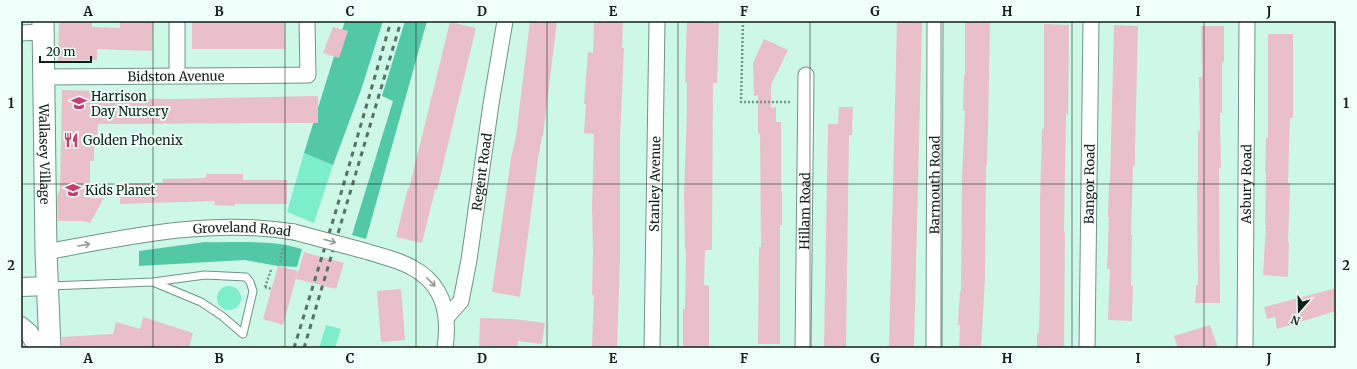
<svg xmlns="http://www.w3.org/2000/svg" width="1357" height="369" viewBox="0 0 1357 369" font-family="Merriweather,serif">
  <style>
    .green { fill: #7dedcb }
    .forest { fill: #53c8a7 }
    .building { fill: #e9c0ca }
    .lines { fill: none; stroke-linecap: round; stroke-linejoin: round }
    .service-casing { stroke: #6d9588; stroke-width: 9 }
    .minor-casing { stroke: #6d9588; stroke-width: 17 }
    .tertiary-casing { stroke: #6d9588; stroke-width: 20 }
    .secondary-casing { stroke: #6d9588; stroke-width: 23 }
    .path { stroke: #759489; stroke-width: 2.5; stroke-dasharray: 2 2; stroke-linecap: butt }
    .service { stroke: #fff; stroke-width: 7 }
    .minor { stroke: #fff; stroke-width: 15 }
    .tertiary { stroke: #fff; stroke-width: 18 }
    .secondary { stroke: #fff; stroke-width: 21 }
    .rail { stroke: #567167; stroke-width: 3; stroke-dasharray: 5 5; stroke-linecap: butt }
    .minor-bridge-casing { stroke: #6d9588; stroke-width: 17; stroke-linecap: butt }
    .minor-bridge { stroke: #fff; stroke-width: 15 }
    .oneway { stroke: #939a98 }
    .grid { fill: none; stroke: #0f1f1a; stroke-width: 1; stroke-opacity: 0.55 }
    .labels { text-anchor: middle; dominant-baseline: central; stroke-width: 4; stroke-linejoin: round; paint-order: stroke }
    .street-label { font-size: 13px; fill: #0f1f1a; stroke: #eefef8 }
    .poi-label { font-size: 13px; fill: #0f1f1a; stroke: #eefef8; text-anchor: start }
    .neatline { fill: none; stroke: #0f1f1a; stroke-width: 1.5 }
    .grid-label { font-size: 13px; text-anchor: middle; font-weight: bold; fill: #0f1f1a }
  </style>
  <rect width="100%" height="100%" fill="#cdf8e8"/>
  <!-- green -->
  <g class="green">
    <polygon points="304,153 333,165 314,223 287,212"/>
    <circle cx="229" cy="298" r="12"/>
    <polygon points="326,325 341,329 335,348 319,348"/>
  </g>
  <!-- forest -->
  <g class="forest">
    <polygon points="345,21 383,21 361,90 333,165 304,153"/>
    <polygon points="405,21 427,21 366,239 352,235 393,101 382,96"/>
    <path d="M205 242C236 243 271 239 302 249L297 267 278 266 245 260 139 266V251Z"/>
  </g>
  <!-- building -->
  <g class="building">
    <polygon points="59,21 92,21 92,27 120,28 120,21 153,21 152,51 97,49 97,60 58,61"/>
    <polygon points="284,21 285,49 192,49 192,22"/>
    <polygon points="530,21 557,21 543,136 542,136 538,159 520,297 492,292 511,158 516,136"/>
    <polygon points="594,21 623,21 622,48 624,48 620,140 620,260 617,348 592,347 594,295 592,295 593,250 592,209 594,134 584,133 586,104 584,104 588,52 593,53"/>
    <polygon points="687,21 719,21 717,83 713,83 712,250 705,250 704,285 709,286 709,348 683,348 683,309 685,309 686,249 685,249 684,194 687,112 687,82 685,82"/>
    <polygon points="897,21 922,21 914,348 889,348"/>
    <polygon points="450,22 476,28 437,190 435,190 422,243 396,237 408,188 409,189"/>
    <polygon points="965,22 990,22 988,130 987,165 986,165 985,278 981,348 959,348 960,325 958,325 960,291 961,291 962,178 965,111 963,110 964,75 965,75"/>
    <polygon points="1044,24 1069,25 1068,114 1066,114 1064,232 1065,232 1064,348 1037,348 1037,334 1039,334 1040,286 1040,200 1042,129 1044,129"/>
    <polygon points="1114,25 1138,26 1135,149 1135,166 1133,166 1131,235 1132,235 1131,286 1133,286 1132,321 1108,320 1110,269 1107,269 1109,217 1108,217 1109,183 1110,183"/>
    <polygon points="1201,26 1224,26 1224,62 1222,62 1222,113 1220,113 1221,168 1219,168 1220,303 1195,303 1196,285 1198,285 1197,181 1198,181 1198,131 1200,131 1199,77 1202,77"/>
    <polygon points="333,27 348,31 339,58 323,53"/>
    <polygon points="1268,34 1293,34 1293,118 1290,118 1288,183 1290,183 1288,242 1289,242 1288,277 1263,275 1266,225 1265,225 1266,172 1265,172 1266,138 1268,138"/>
    <polygon points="764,39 788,50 771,85 771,108 776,107 776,122 781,122 781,192 782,192 782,225 780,225 780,344 758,344 759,247 761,247 760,134 758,134 758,95 754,96 753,63"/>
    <polygon points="62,90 97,91 97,98 176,99 318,96 318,123 98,124 97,145 94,145 94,161 90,161 90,198 104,198 90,223 83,221 58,221 57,196 60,190"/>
    <polygon points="839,107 853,107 852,135 849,135 846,347 824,347 828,124 838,124"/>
    <polygon points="206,174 243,174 243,180 287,180 287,204 235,204 235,206 214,205 215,201 120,204 120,183 163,183 162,179 206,178"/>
    <polygon points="304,252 344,263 336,289 296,279"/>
    <polygon points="278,266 298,271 283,325 263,319"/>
    <polygon points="1336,288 1336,311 1277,329 1275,317 1267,319 1264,307"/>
    <polygon points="401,289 405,340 381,342 377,291"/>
    <polygon points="143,317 193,333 189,348 62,348 62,337 113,334 116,322 140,329"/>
    <polygon points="480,318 514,319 545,323 542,344 518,341 517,348 479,346"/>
    <polygon points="1210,325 1218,348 1178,348 1174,336"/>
  </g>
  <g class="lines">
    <defs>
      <polyline id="service" points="49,286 153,282 205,275 246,277 250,282 253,291 243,334 222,316 201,302 153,282"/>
      <g id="minor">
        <polyline points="177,21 177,75"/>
        <polyline points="21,33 43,32"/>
        <path id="s1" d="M44 77 308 75 307 21"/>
        <path d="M365 251C380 256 397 259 411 267 444 284 450 314 445 348"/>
        <path id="s2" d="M46 252C127 237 212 218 294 232"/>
        <path id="s3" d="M447 317 461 301 469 260 491 104 505 21"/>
        <path id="s4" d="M652 348 657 21"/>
        <path id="s5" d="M803 348 806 75"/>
        <path id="s6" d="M934 348 935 21"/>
        <path id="s7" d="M1087 348 1091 21"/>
        <path id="s8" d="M1245 348 1247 21"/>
      </g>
      <g id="tertiary">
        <polyline points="21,287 48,286"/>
        <polyline points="21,326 29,333 38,348"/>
      </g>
      <g id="secondary">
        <path id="s9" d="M43 21 46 252 50 348"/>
      </g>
    </defs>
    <!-- service casing -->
    <use href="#service" class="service-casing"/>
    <!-- minor casing -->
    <use href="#minor" class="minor-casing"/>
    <!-- tertiary casing -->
    <use href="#tertiary" class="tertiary-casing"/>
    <!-- secondary casing -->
    <use href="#secondary" class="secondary-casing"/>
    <!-- path -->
    <g class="path">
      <polyline points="743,21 741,102 790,102"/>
      <polyline points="280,262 283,247"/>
      <polyline points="265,287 271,270"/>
      <polyline points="265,287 272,289"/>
    </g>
    <!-- service -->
    <use href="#service" class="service"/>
    <!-- minor -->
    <use href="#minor" class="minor"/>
    <!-- tertiary -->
    <use href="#tertiary" class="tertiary"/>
    <!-- secondary -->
    <use href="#secondary" class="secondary"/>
    <!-- rail -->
    <g class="rail">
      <polyline points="294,348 335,214 391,21"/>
      <polyline points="304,348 401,21"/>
    </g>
    <defs>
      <polyline id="minor-bridge" points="294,232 365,251"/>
    </defs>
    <!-- minor-bridge casing -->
    <use href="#minor-bridge" class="minor-bridge-casing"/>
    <!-- minor-bridge -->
    <use href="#minor-bridge" class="minor-bridge"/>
  </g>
  <!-- one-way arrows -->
  <defs><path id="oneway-shaft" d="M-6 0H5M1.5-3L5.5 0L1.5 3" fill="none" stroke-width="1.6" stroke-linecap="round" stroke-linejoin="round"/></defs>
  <g class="oneway">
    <use href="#oneway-shaft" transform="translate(330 241) rotate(15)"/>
    <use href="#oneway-shaft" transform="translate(84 245) rotate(-10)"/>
    <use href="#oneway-shaft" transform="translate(431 282) rotate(46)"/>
  </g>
  <!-- grid -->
  <path class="grid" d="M153 21V348M285 21V348M416 21V348M547 21V348M678 21V348M810 21V348M941 21V348M1072 21V348M1204 21V348M21 184H1336"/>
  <!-- icons -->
  <defs>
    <symbol id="school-bare" viewBox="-9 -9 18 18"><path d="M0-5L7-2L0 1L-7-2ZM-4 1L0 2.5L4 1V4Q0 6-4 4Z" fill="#c73c71" stroke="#eefef8" stroke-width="2.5" paint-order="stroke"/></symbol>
    <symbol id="restaurant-bare" viewBox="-9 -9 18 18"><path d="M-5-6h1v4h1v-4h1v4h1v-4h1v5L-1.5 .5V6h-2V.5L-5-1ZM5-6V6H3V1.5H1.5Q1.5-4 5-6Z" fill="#c73c71" stroke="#eefef8" stroke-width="2.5" paint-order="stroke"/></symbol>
  </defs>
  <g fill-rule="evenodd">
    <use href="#school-bare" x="68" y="92" width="22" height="22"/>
    <use href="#restaurant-bare" x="60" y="129" width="22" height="22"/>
    <use href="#school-bare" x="62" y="179" width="22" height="22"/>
  </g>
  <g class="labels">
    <!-- street labels -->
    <g class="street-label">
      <text stroke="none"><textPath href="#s1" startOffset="132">Bidston Avenue</textPath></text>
      <text stroke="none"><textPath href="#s9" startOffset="133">Wallasey Village</textPath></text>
      <text stroke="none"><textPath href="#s3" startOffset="152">Regent Road</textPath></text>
      <text stroke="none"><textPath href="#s4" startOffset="164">Stanley Avenue</textPath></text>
      <text stroke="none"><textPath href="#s6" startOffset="163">Barmouth Road</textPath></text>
      <text stroke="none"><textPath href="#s8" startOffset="164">Asbury Road</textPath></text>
      <text stroke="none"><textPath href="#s7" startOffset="164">Bangor Road</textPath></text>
      <text stroke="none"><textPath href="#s5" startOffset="137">Hillam Road</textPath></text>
      <text stroke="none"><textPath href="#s2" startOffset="198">Groveland Road</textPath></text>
    </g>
    <!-- poi labels -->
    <g class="poi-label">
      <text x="91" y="96">Harrison<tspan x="91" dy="15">Day Nursery</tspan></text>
      <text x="83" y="140">Golden Phoenix</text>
      <text x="85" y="190">Kids Planet</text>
    </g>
  </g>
  <!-- border -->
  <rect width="1357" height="369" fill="none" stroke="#eefef8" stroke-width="44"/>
  <!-- north arrow -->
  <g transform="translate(1299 311) rotate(200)" stroke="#eefef8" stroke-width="3" paint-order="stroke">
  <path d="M0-3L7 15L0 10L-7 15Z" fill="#0f1f1a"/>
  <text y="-6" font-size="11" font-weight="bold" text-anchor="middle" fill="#0f1f1a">N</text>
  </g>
  <!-- scale -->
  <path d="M40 56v6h51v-6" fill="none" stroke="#0f1f1a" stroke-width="2"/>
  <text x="46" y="56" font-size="12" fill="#0f1f1a" stroke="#eefef8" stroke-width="3" paint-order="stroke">20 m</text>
  <rect x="22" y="22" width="1313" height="325" class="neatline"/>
  <g class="grid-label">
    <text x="88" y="16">A</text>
    <text x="219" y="16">B</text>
    <text x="350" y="16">C</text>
    <text x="482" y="16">D</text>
    <text x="613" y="16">E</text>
    <text x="744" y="16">F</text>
    <text x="875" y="16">G</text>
    <text x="1007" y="16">H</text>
    <text x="1138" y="16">I</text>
    <text x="1269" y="16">J</text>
    <text x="11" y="108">1</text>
    <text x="1346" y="108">1</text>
    <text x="11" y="270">2</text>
    <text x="1346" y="270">2</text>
    <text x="88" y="363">A</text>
    <text x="219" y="363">B</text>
    <text x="350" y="363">C</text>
    <text x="482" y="363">D</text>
    <text x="613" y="363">E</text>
    <text x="744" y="363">F</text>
    <text x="875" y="363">G</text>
    <text x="1007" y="363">H</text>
    <text x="1138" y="363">I</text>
    <text x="1269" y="363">J</text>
  </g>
</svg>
